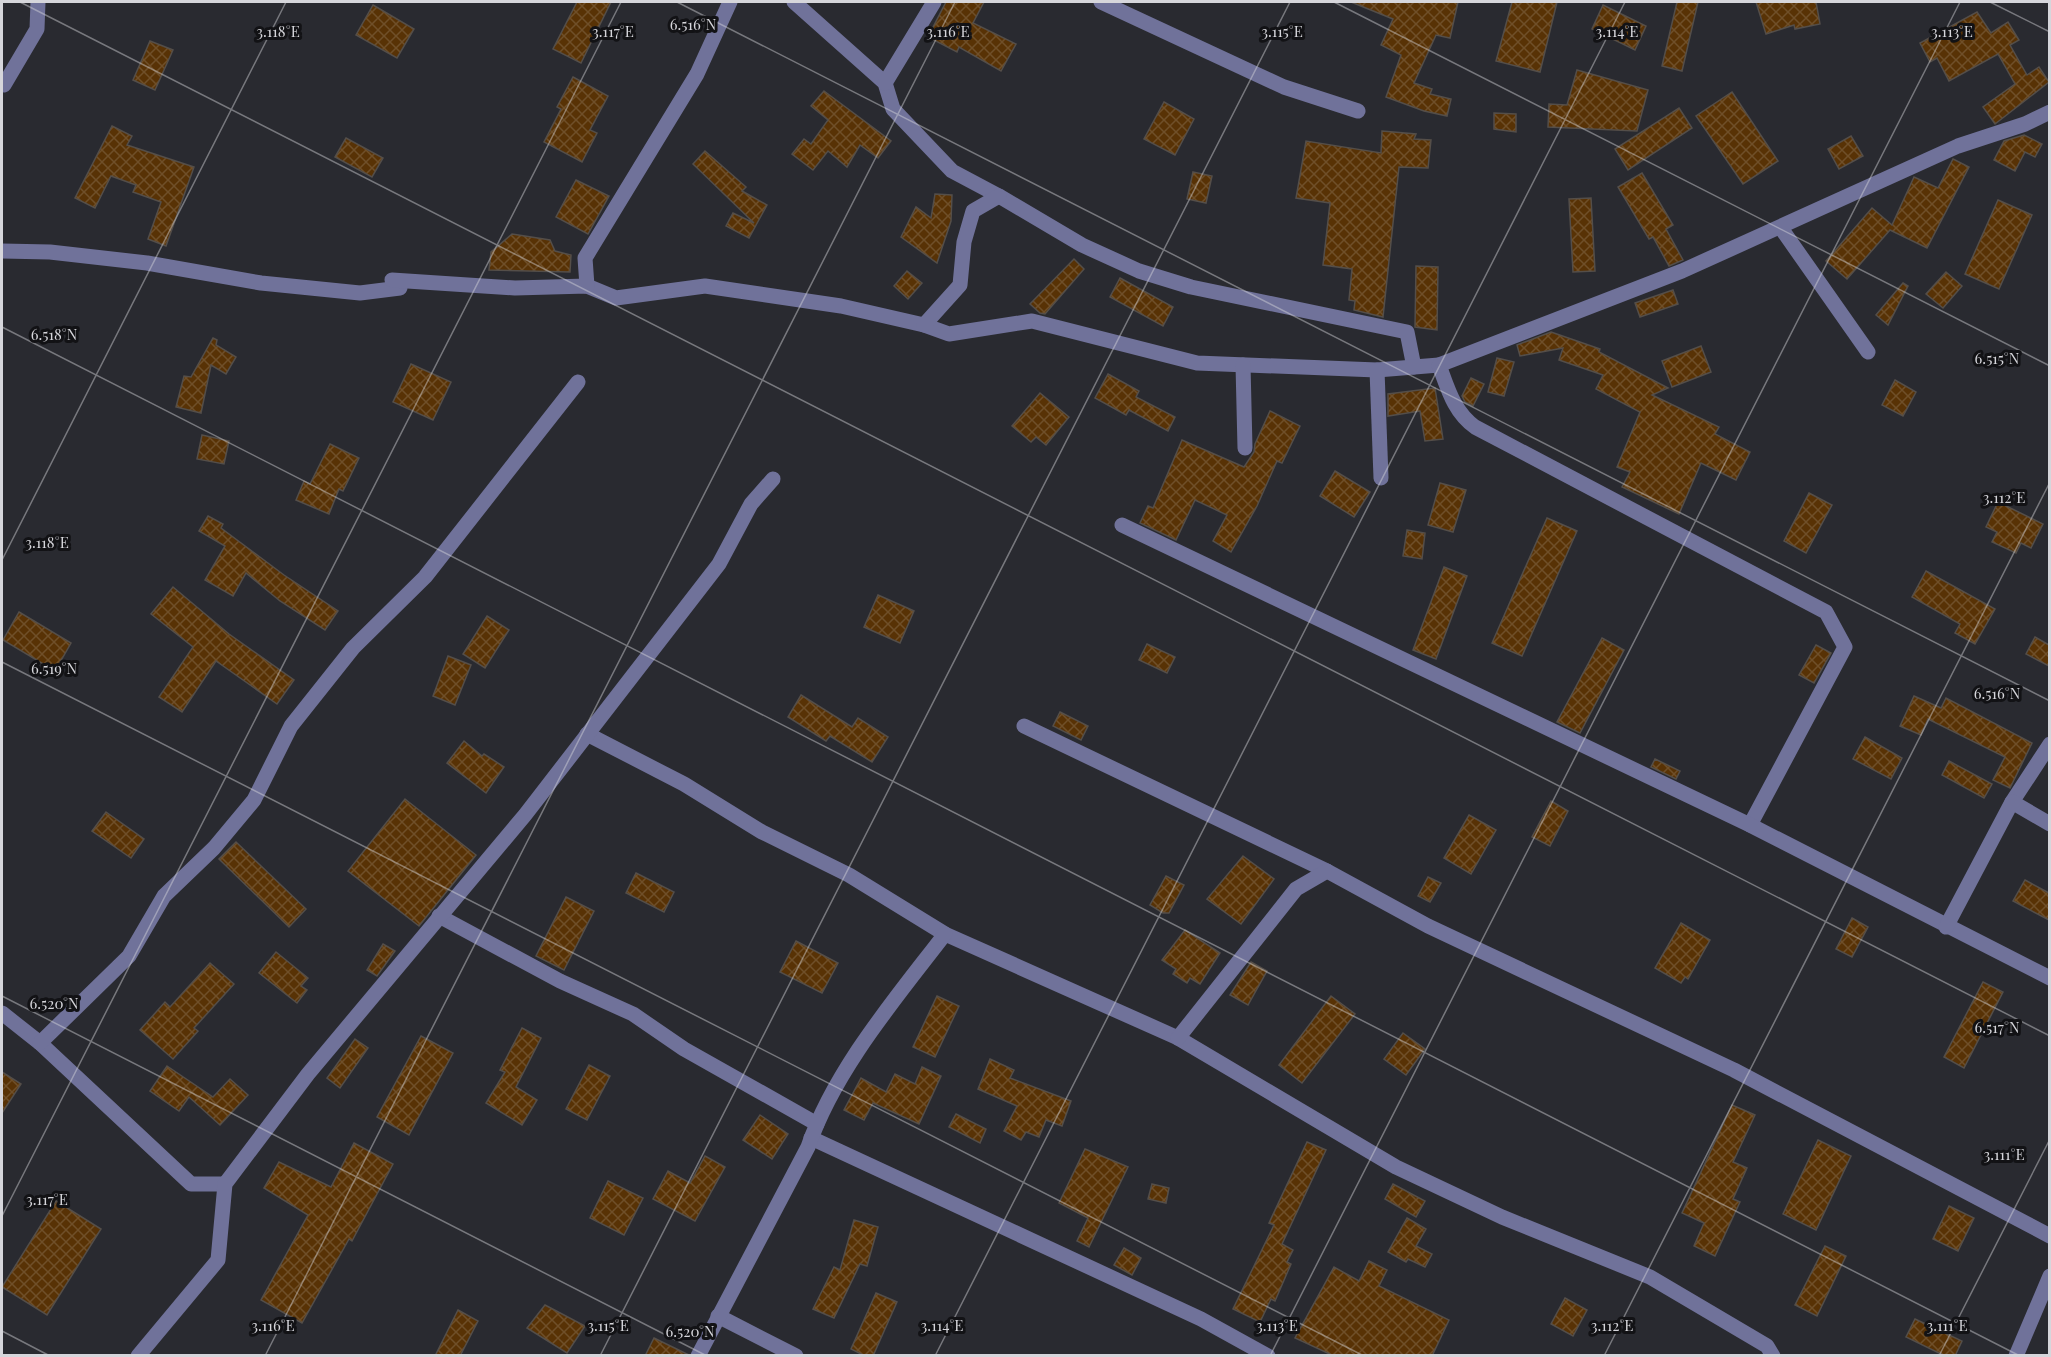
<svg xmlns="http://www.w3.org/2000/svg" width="2051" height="1357" viewBox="0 0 2051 1357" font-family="'Playfair Display',serif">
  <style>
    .building { fill: url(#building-cross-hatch); stroke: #544e49; stroke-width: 1.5 }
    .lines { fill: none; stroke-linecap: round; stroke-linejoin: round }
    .minor { stroke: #70729a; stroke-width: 15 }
    .ticks { fill: none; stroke: #d6d6db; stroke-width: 1.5; stroke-opacity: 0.45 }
    .ticks-label { font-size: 15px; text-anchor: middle; fill: #d6d6db; stroke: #121215; stroke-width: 6; stroke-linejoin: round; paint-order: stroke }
  </style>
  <defs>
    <pattern id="building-cross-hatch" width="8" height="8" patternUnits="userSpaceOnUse" patternTransform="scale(1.5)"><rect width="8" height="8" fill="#583205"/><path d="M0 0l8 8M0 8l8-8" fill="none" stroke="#6f4f29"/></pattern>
  </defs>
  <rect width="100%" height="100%" fill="#292a30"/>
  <!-- building -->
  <g class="building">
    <polygon points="577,2 611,2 581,63 553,49"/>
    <polygon points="946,2 984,2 973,23 1016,44 1001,71 959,47 957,52 928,37"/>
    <polygon points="1351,2 1458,2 1450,38 1436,35 1414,83 1432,89 1430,94 1451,99 1447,116 1424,111 1386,97 1401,55 1381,45 1393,19"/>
    <polygon points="1512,2 1557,2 1540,72 1496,61"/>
    <polygon points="1677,2 1698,2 1682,71 1662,66"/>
    <polygon points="1756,2 1816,2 1820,24 1795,29 1794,25 1766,34"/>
    <polygon points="373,5 414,29 397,58 356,35"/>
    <polygon points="1603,5 1646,26 1635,50 1592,29"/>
    <polygon points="1977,12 1991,33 2008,22 2019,40 2010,45 2027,75 2039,67 2049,82 1995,124 1983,107 2015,84 1998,54 1949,81 1937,58 1930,62 1920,43"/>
    <polygon points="150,41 173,50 155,90 133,80"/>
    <polygon points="1577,70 1648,90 1637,131 1548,127 1549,104 1567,105"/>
    <polygon points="573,77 608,96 590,130 597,133 582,162 544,142 561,109 557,107"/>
    <polygon points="824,91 891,141 878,158 860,145 847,167 828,151 813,170 792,154 804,139 811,144 828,120 811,106"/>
    <polygon points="1732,92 1778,161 1743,184 1696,116"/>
    <polygon points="1164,102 1194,119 1175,155 1144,139"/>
    <polygon points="1679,108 1692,128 1628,170 1615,149"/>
    <polygon points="1494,113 1516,114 1516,132 1494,129"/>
    <polygon points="112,126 132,136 127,145 194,167 166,246 148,239 161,202 133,192 136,185 111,176 95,208 75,198"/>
    <polygon points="1382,131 1416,134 1414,139 1431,140 1428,168 1399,167 1383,317 1354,310 1355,301 1349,300 1352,269 1323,265 1330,203 1296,198 1306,141 1381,153"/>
    <polygon points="2024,135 2042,144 2035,157 2025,152 2015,171 1994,160 2004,141"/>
    <polygon points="1851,136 1863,156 1839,169 1828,149"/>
    <polygon points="346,138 383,158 372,177 335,157"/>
    <polygon points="705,151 746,187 742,191 767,205 749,238 726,226 733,213 754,223 693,164"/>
    <polygon points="1953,159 1969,167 1927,248 1890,230 1847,279 1826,261 1872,208 1892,225 1914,177 1938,188"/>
    <polygon points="1193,172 1212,176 1206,203 1187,199"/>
    <polygon points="1642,173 1673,225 1666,229 1683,260 1669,266 1653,237 1649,239 1618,187"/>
    <polygon points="576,180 609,196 588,234 556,217"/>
    <polygon points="935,194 952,195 951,221 937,263 901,237 916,207 931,218"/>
    <polygon points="1591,198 1595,271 1573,272 1569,199"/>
    <polygon points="1998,200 2032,215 1999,289 1965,274"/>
    <polygon points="512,234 550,240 555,251 571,255 570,272 489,270 491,252"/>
    <polygon points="1074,259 1084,269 1045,314 1040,313 1030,304"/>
    <polygon points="1416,266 1438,267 1437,330 1415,327"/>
    <polygon points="907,271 922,283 908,299 894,286"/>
    <polygon points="1946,272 1962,286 1943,308 1926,294"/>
    <polygon points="1120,278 1173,307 1163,326 1110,297"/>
    <polygon points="1903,283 1908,286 1888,325 1876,315"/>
    <polygon points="1673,290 1678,304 1640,317 1635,303"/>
    <polygon points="1551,332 1600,349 1599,352 1668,388 1652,395 1719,427 1715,434 1750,452 1736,480 1701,463 1679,514 1622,487 1630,472 1617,467 1640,412 1596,389 1603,375 1559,360 1563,348 1520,356 1517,345"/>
    <polygon points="213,338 217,340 216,345 236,357 226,374 211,365 201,413 176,407 184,376 191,377"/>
    <polygon points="1701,346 1711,372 1672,387 1662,361"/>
    <polygon points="1497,358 1514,362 1504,396 1488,392"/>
    <polygon points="411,364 451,382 433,420 393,402"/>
    <polygon points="1108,374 1139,391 1136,397 1175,417 1168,431 1129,410 1126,415 1095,398"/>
    <polygon points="1471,378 1484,384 1473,406 1465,402 1462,396"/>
    <polygon points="1895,380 1916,392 1903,416 1882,405"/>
    <polygon points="1435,388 1443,439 1425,441 1420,411 1388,416 1388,394"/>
    <polygon points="1040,393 1069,417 1046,445 1036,437 1031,442 1012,426"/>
    <polygon points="1270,411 1300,426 1282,463 1277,461 1257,506 1231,552 1213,541 1227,515 1195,500 1176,540 1140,523 1148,506 1153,508 1182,440 1244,467 1254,452 1255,444"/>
    <polygon points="202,435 229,441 224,464 197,459"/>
    <polygon points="330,444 359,458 343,491 339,489 329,514 296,500 304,481 310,484"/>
    <polygon points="1335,471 1370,492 1354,517 1320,496"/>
    <polygon points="1440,483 1466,490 1453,532 1428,525"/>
    <polygon points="1809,493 1832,505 1806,553 1784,541"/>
    <polygon points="1998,502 2043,524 2031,548 2021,543 2016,553 1992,542 1997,532 1986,527"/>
    <polygon points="208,516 223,524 221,528 284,575 338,611 325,630 280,601 246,573 233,596 205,580 225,546 199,531"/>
    <polygon points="1547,518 1577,531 1522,656 1492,643"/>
    <polygon points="1407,530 1425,533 1422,559 1403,556"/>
    <polygon points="1444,567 1467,576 1436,659 1413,650"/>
    <polygon points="1926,571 1995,609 1975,644 1955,633 1960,624 1912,597"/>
    <polygon points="173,587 229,634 294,680 277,704 216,661 182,712 159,697 193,647 151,614"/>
    <polygon points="878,595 914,611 900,643 864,627"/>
    <polygon points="19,612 71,643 55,671 3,640"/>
    <polygon points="487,616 509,630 485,668 463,654"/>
    <polygon points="2035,637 2049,645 2049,666 2026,654"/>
    <polygon points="1602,638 1624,650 1580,733 1557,722"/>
    <polygon points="1147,644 1175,657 1167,673 1139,660"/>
    <polygon points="1816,645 1831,653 1814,683 1799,675"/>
    <polygon points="448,656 471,665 455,705 433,696"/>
    <polygon points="801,695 852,727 858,718 888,737 872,762 830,736 826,741 788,717"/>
    <polygon points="1914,696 1941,708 1946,698 2032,743 2010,788 1993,780 2005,757 1928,719 1921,735 1900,726"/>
    <polygon points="1060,712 1088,726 1081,740 1053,726"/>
    <polygon points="1865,737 1902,758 1891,779 1853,759"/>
    <polygon points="464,741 482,756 484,754 504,767 486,793 447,763"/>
    <polygon points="1655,759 1680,771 1676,779 1651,767"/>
    <polygon points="1949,761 1992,784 1984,798 1942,775"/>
    <polygon points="405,799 476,855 419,926 348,871"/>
    <polygon points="1551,801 1568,811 1550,846 1532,837"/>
    <polygon points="106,812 144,839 131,858 92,831"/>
    <polygon points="1469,815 1496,830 1471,874 1444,858"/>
    <polygon points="236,842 306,909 289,927 219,859"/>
    <polygon points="1243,856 1274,879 1241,924 1207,899"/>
    <polygon points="636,873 674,892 664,912 626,893"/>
    <polygon points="1166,876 1184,885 1169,913 1163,913 1150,905"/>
    <polygon points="1428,877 1441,883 1430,902 1418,896"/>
    <polygon points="2025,880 2049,893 2049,920 2013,901"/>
    <polygon points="566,897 594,911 564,970 536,956"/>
    <polygon points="1852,918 1868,927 1852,957 1836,949"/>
    <polygon points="1681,923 1710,940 1688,979 1685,977 1681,983 1655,968"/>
    <polygon points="1185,930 1220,953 1200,984 1190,978 1187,983 1173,974 1176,969 1162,960"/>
    <polygon points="796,941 838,963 822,993 780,972"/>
    <polygon points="383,944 395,951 377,976 367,970"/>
    <polygon points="276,952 308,978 301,986 307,990 297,1003 259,973"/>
    <polygon points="1251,962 1267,971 1248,1005 1230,995"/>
    <polygon points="210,963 234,984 194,1028 198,1031 173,1059 140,1030 165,1002 170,1007"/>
    <polygon points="1983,982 2003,992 1964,1068 1944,1057"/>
    <polygon points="937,996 959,1006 935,1057 913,1047"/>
    <polygon points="1331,996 1355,1014 1302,1083 1279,1065"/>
    <polygon points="522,1028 541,1038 516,1087 537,1100 522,1125 486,1103 505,1072 500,1070"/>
    <polygon points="1403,1033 1425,1049 1406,1075 1384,1059"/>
    <polygon points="421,1036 453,1053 409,1135 377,1117"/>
    <polygon points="355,1039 368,1048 340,1088 327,1078"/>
    <polygon points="990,1059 1014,1070 1010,1078 1071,1101 1062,1126 1046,1120 1039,1137 1026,1132 1021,1140 1004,1131 1017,1106 978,1089"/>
    <polygon points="589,1065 610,1076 587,1120 566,1109"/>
    <polygon points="167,1066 213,1097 230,1079 248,1095 220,1125 189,1097 179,1111 150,1091"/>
    <polygon points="922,1067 941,1076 919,1124 873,1103 864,1120 844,1110 861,1078 886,1092 895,1074 915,1084"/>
    <polygon points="2,1072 21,1084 2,1113"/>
    <polygon points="1732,1105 1755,1115 1733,1162 1747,1168 1733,1199 1740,1202 1715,1256 1694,1246 1704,1223 1682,1213"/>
    <polygon points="956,1114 986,1129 980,1143 949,1127"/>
    <polygon points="760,1115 788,1134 772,1159 743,1140"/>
    <polygon points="1818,1140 1851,1156 1816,1230 1783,1214"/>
    <polygon points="1307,1142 1326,1150 1282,1244 1293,1250 1287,1262 1291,1264 1275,1301 1271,1299 1260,1322 1233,1309 1274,1225 1269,1223"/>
    <polygon points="354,1143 393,1164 352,1241 349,1239 302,1323 261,1300 308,1215 264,1188 279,1162 331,1187"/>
    <polygon points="1085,1149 1128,1167 1089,1247 1077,1241 1088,1218 1059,1203"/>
    <polygon points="705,1156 725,1167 695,1221 653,1199 668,1171 690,1183"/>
    <polygon points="608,1181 643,1198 624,1235 590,1218"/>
    <polygon points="1152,1184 1169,1188 1166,1203 1148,1199"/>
    <polygon points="1393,1184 1425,1201 1416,1217 1385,1199"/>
    <polygon points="56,1201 101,1229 47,1315 2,1287"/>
    <polygon points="1949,1206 1974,1218 1958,1251 1933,1239"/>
    <polygon points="1407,1218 1426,1229 1416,1246 1432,1254 1425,1267 1408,1259 1406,1262 1388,1252"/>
    <polygon points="854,1220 878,1227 867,1266 860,1264 834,1318 813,1309 834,1267 840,1270"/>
    <polygon points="1825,1246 1846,1256 1817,1316 1795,1305"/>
    <polygon points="1124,1248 1141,1258 1132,1275 1114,1265"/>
    <polygon points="1369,1261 1387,1270 1379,1286 1449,1320 1432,1356 1334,1356 1295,1338 1334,1267 1359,1281"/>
    <polygon points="876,1293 897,1302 873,1356 865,1356 851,1349"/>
    <polygon points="1565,1298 1587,1310 1573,1336 1551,1324"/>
    <polygon points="545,1305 585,1326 567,1353 527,1328"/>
    <polygon points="458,1310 478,1321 460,1356 435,1356"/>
    <polygon points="1915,1319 1962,1341 1955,1356 1945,1356 1906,1337"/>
    <polygon points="654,1338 689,1355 688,1356 645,1356"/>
  </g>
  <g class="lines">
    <!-- minor -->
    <g class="minor">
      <polyline points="794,2 885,83 893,109 952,171 999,196 1082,245 1139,271 1191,287 1407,332 1414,367"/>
      <polyline points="1101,2 1284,87 1358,111"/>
      <polyline points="885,83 934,2"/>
      <polyline points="4,85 37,29 38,2"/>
      <polyline points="1781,228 1868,352"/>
      <polyline points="2,251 50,252 147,263 261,283 360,293 400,288"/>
      <path d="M392 280 515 288 587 286 616 298 705 286 841 306 924 325 949 334 1032 321 1197 363 1377 370 1439 365C1448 389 1454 412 1475 427L1826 612 1845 647 1750 825"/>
      <polyline points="587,286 585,258 697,74 730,2"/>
      <polyline points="924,325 960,285 964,242 973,211 999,196"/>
      <polyline points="1243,365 1245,448"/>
      <polyline points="1439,365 1682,271 1958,146 2025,124 2050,112"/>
      <polyline points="1377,370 1381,478"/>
      <polyline points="1122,525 1750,825 2050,978"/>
      <polyline points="1024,726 1327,871"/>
      <polyline points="587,734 684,784 762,832 849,875 945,934 1178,1038 1396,1167 1502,1217 1650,1277 1767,1346 1773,1356"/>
      <polyline points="2012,802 2050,744"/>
      <polyline points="439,916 560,981 633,1014 684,1049 817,1124"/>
      <polyline points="1946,927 2012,802 2050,824"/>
      <polyline points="2,1013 40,1043 191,1184 225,1184"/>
      <polyline points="1178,1038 1296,889 1327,871 1428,926 1734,1070 2050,1236"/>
      <polyline points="40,1043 129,956 164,896 214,848 254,800 291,726 353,648 425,577 578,382"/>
      <polyline points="811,1138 1201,1319 1268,1356"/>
      <polyline points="718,1316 796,1356"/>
      <polyline points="138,1356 218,1260 225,1184 308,1074 525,815 719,564 751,504 773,479"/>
      <path d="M698 1356 808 1147C835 1069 896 998 945 934"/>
      <polyline points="2016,1356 2050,1276"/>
    </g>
  </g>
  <!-- ticks -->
  <path class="ticks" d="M20 2 2050 1036M677 2 2050 701M1334 2 2050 366M1990 2 2050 32M2 327 2020 1356M2 560 286 2M2 662 1364 1356M2 996 707 1356M2 1216 621 2M2 1331 50 1356M265 1356 955 2M600 1356 1290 2M935 1356 1625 2M1270 1356 1960 2M1604 1356 2050 482M1939 1356 2050 1139"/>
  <g class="ticks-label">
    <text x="693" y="30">6.516°N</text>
    <text x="278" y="37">3.118°E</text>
    <text x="613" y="37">3.117°E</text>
    <text x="948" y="37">3.116°E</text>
    <text x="1282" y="37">3.115°E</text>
    <text x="1617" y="37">3.114°E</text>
    <text x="1952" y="37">3.113°E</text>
    <text x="54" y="340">6.518°N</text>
    <text x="1997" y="364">6.515°N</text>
    <text x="2004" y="503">3.112°E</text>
    <text x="47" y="548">3.118°E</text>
    <text x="54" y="674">6.519°N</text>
    <text x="1997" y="699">6.516°N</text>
    <text x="54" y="1009">6.520°N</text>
    <text x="1997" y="1033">6.517°N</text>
    <text x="2004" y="1160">3.111°E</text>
    <text x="47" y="1205">3.117°E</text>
    <text x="273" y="1331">3.116°E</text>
    <text x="608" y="1331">3.115°E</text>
    <text x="942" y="1331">3.114°E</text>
    <text x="1277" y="1331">3.113°E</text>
    <text x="1612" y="1331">3.112°E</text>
    <text x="1947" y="1331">3.111°E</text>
    <text x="690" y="1337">6.520°N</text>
  </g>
  <!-- border -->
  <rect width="2051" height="1357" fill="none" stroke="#d6d6db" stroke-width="6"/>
</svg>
